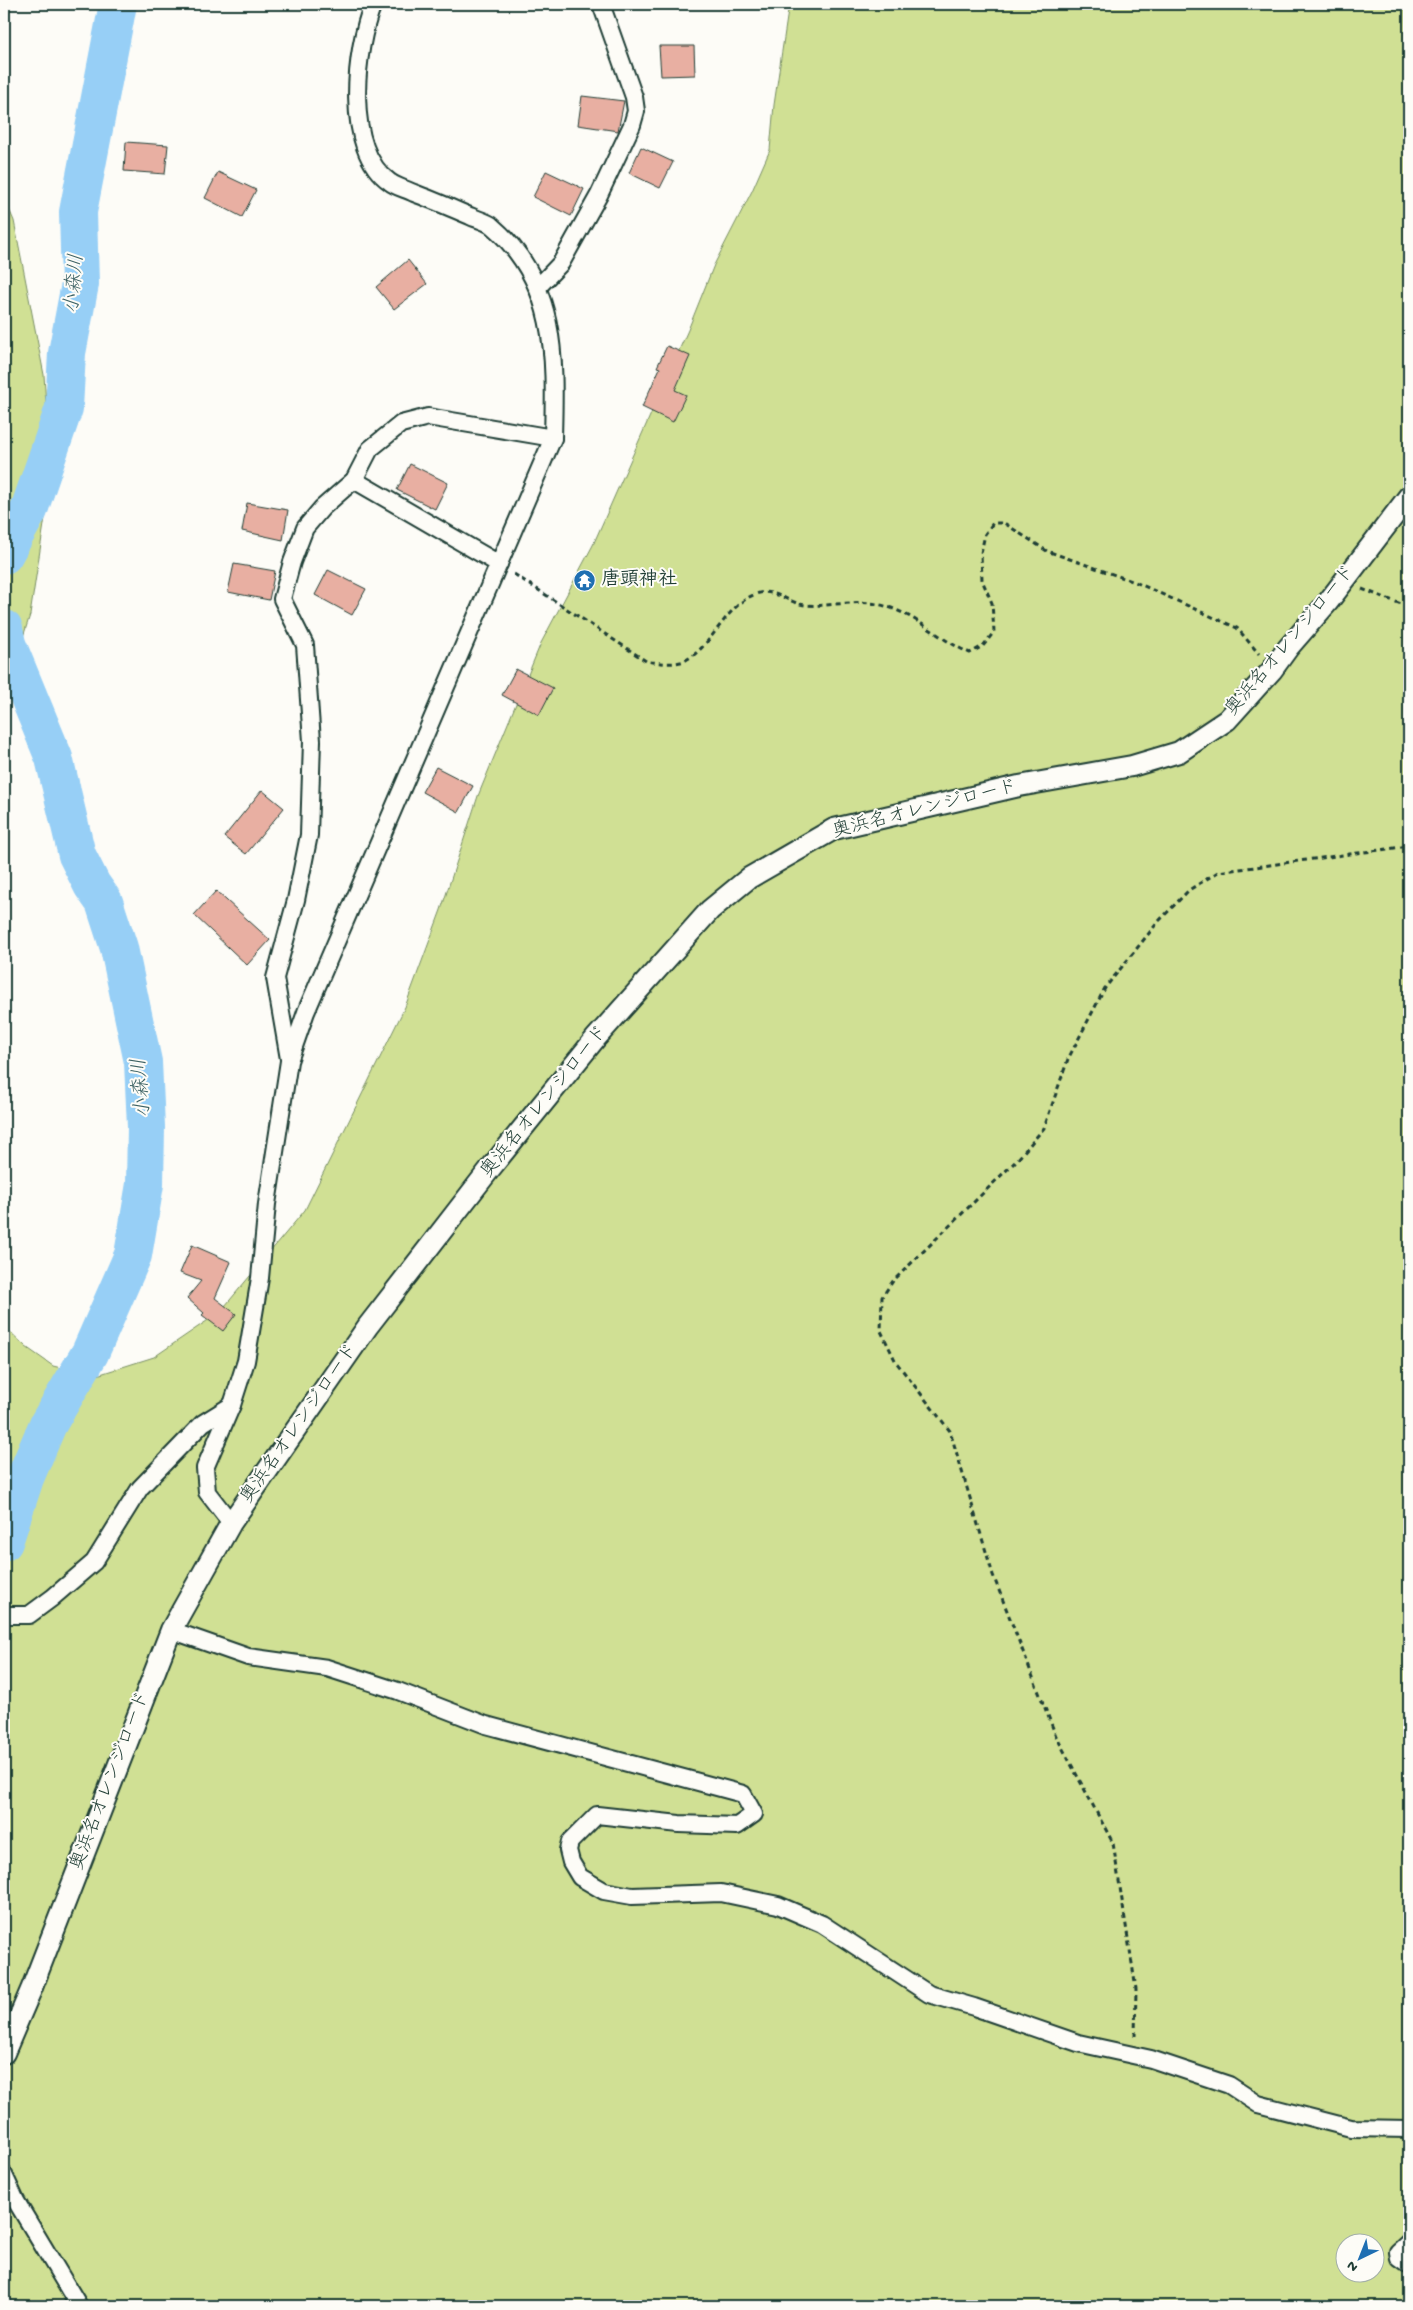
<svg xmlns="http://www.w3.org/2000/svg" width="1413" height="2310" viewBox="0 0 1413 2310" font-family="'Gochi Hand','Klee One',sans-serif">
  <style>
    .green { fill: #d0e094; stroke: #788e64; fill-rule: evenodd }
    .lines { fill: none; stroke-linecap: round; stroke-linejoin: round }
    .stream { stroke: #6795a8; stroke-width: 6 }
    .river { stroke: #97cff6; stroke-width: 38 }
    .building { fill: #e8afa2; stroke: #1f3d34 }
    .minor-casing { stroke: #1f3d34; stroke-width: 20 }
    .tertiary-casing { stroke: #1f3d34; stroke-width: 24 }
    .path { stroke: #1f3d34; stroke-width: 3; stroke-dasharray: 5 4; stroke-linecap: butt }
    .minor { stroke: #fdfcf7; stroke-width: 16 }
    .tertiary { stroke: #fdfcf7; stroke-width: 20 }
    .labels { text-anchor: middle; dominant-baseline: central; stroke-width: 4; stroke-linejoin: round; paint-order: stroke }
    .poi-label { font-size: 19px; font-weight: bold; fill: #1f3d34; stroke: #fdfcf7; text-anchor: start }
    .street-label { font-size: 19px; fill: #1f3d34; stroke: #fdfcf7 }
    .water-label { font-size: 20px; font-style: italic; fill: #3d6264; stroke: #fdfcf7 }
  </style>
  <rect width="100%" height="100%" fill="#fdfcf7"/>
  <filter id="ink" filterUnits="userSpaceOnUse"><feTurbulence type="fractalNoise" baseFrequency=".02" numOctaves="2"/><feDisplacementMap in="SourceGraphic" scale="10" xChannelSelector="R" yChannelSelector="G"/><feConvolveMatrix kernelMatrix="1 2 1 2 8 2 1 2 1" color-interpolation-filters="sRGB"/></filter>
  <g filter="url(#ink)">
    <!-- green -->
    <g class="green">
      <path d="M789 4H1409V2306H4V1326L26 1347 53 1366 94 1376 154 1357 220 1312 305 1210 405 1007 441 910 478 796 541 643 593 545 688 330 714 265 752 191 770 150 774 105ZM1346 2242H1376V2272H1346Z"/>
      <polygon points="4,197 14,221 44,375 51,479 30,615 10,678 4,726"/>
    </g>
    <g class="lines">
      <!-- stream -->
      <polyline class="stream" points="4,2298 14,2306"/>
      <!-- river -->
      <g class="river">
        <polyline points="4,555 29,510 64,408 67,353 80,284 78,212 118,4"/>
        <polyline points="4,629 7,644 54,758 77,855 92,885 104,902 119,948 143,1062 146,1127 145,1184 133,1255 90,1353 48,1424 25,1478 4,1542"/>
      </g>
    </g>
    <!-- building -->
    <g class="building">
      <polygon points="659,46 694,46 695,75 661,76"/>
      <polygon points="582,96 624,101 618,131 578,125"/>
      <polygon points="126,142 168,145 165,174 124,171"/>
      <polygon points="641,147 673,162 660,188 629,173"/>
      <polygon points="546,171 584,189 571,216 533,197"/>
      <polygon points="218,172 256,190 242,217 205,198"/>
      <polygon points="408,260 427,284 394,309 376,287"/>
      <polygon points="667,346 690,356 675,390 686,395 673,422 642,407 660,368 657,367"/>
      <polygon points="410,464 448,483 435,509 397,490"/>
      <polygon points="247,503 288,510 283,540 242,531"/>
      <polygon points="234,564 275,571 269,600 228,592"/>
      <polygon points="328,570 366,589 352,615 315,595"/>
      <polygon points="516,669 553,688 539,715 502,695"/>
      <polygon points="436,767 473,786 459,812 422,792"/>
      <polygon points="262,790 284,808 246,854 224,837"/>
      <polygon points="216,891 270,940 247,965 194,915"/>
      <polygon points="192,1245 231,1262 215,1298 236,1314 223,1331 202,1315 204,1313 187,1298 201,1281 180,1273"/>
    </g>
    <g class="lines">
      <defs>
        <g id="minor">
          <polyline points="538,287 561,263 599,195 632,125 636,111 634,97 601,4"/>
          <polyline points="354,480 499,564"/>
          <polyline points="289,1059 275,978 296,900 309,835 312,741 305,645 282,599 292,562 305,528 322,508 354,480 370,449 401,424 428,417 553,438"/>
          <path d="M231 1523 207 1492 205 1468 232 1405 246 1361 260 1278 267 1204 289 1061 306 1012 553 438C555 358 558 282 491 225 485 221 476 219 470 216 451 208 433 200 414 193 406 189 396 187 390 182 343 150 355 49 373 4"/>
          <polyline points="4,1615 29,1615 52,1598 94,1562 140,1488 203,1423 232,1405"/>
          <polyline points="171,1630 248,1657 327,1668 398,1691 486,1725 743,1794 754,1814 737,1826 679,1824 597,1815 570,1842 568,1850 571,1862 580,1877 604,1891 632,1896 721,1893 778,1905 822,1924 929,1994 974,2007 1078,2043 1151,2059 1229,2085 1258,2104 1351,2128 1409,2129"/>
          <polyline points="4,2175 16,2201 79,2306"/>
          <polyline points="1409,2242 1398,2252 1399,2258 1409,2265"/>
        </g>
        <polyline id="tertiary" points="4,2053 31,1990 171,1630 231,1523 368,1326 489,1170 595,1039 710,910 749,878 834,829 1019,786 1132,766 1179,752 1227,720 1272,670 1288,648 1328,602 1409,496"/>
      </defs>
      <!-- minor casing -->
      <use href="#minor" class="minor-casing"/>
      <!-- tertiary casing -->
      <use href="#tertiary" class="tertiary-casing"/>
      <!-- path -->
      <g class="path">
        <path d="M514 574 646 661C657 663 674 665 684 661 712 648 725 605 756 594 772 588 785 600 800 604 818 609 855 599 876 604 912 610 937 639 970 653L983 646 994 632 992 603 982 580 981 553 985 534 993 523H1004L1047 551 1135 582 1237 628 1259 654"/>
        <polyline points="1362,589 1409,607"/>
        <polyline points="1135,2036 1136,1989 1113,1843 1056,1736 993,1575 950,1431 896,1362 881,1331 882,1297 893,1281 1017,1160 1044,1128 1068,1059 1105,988 1158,922 1189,890 1218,872 1409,846"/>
      </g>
      <!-- minor -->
      <use href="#minor" class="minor"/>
      <!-- tertiary -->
      <use href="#tertiary" class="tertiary"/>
    </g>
  </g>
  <!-- icons -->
  <defs>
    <symbol id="temple-disc" viewBox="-11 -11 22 22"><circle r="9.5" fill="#1f6fb2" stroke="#fdfcf7"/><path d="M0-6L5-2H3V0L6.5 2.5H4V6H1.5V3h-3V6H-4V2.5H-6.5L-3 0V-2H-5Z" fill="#fff"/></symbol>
  </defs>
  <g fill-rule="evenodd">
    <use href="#temple-disc" x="572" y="568" width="25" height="25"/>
  </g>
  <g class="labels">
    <!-- poi labels -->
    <g class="poi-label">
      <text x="601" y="580">唐頭神社</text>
    </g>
    <!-- street labels -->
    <g class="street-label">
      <text transform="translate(1291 641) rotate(-50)">奥浜名オレンジロード</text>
      <text transform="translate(925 810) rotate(-14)">奥浜名オレンジロード</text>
      <text transform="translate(545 1102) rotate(-51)">奥浜名オレンジロード</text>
      <text transform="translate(300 1424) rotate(-55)">奥浜名オレンジロード</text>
      <text transform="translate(111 1781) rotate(-69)">奥浜名オレンジロード</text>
    </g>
    <!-- water labels -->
    <g class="water-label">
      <text transform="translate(76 284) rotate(-85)">小森川</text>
      <text transform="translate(143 1088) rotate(-95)">小森川</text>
    </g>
  </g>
  <!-- margin -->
  <rect width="1413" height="2310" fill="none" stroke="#fdfcf7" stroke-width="20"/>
  <rect x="10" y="10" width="1393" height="2290" fill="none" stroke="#1f3d34" stroke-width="2" filter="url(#ink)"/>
  <!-- north arrow -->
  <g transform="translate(1360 2258) rotate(223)"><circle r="24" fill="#fdfcf7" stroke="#a4b0a9"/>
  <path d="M0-4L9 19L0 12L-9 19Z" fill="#1f6fb2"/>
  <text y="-8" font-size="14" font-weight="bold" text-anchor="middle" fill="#1f3d34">N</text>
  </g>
</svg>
